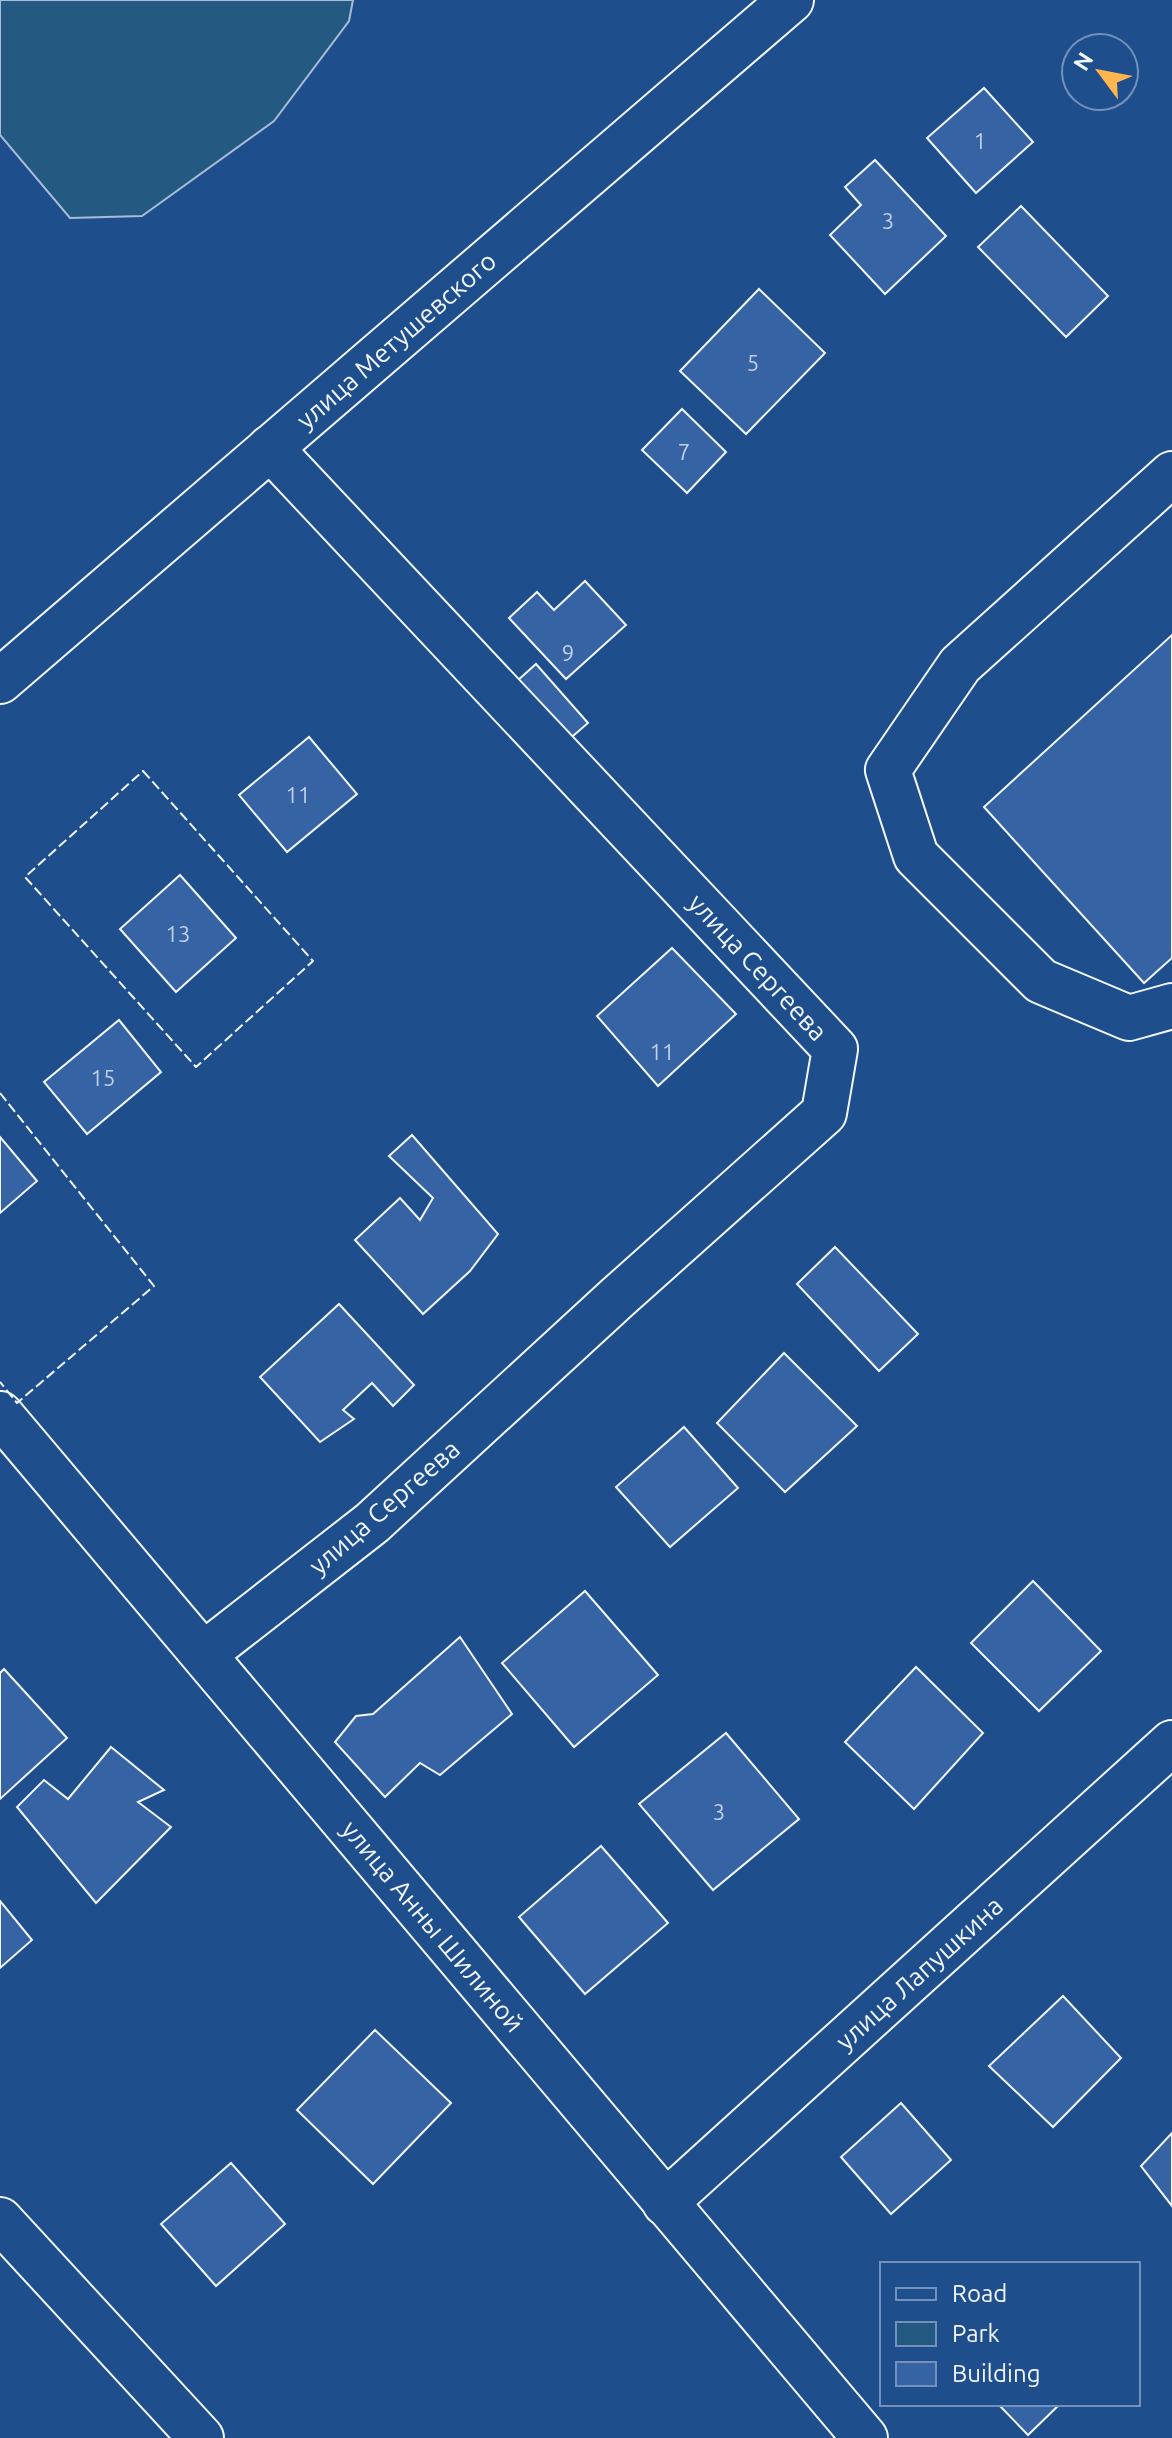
<svg xmlns="http://www.w3.org/2000/svg" width="1172" height="2438" viewBox="0 0 1172 2438" font-family="Ubuntu,sans-serif">
  <style>
    .green { fill: #245a82; stroke: #a8bbd7; stroke-width: 2 }
    .building { fill: #3563a3; stroke: #f2f6ff; stroke-width: 2 }
    .lines { fill: none; stroke-linecap: round; stroke-linejoin: round }
    .minor-casing { stroke: #f2f6ff; stroke-width: 48 }
    .minor { stroke: #1f4e8c; stroke-width: 44 }
    .fence { stroke: #f2f6ff; stroke-width: 2; stroke-dasharray: 10 4; stroke-linecap: butt }
    .labels { text-anchor: middle; dominant-baseline: central; stroke-width: 6; stroke-linejoin: round; paint-order: stroke }
    .number-label { font-size: 22px; fill: #c3d1e8 }
    .street-label { font-size: 26px; fill: #f2f6ff; stroke: #1f4e8c }
  </style>
  <rect width="100%" height="100%" fill="#1f4e8c"/>
  <!-- green -->
  <polygon class="green" points="0,0 353,0 349,21 274,121 142,216 70,218 0,135"/>
  <!-- building -->
  <g class="building">
    <polygon points="984,88 1033,142 976,193 927,138"/>
    <polygon points="875,160 946,236 885,294 830,235 861,205 845,187"/>
    <polygon points="1021,206 1108,296 1066,337 978,247"/>
    <polygon points="759,289 825,353 746,434 680,371"/>
    <polygon points="682,409 726,452 687,493 642,450"/>
    <polygon points="585,581 626,625 566,679 509,618 537,592 554,610"/>
    <polygon points="1172,635 1172,958 1144,983 984,807"/>
    <polygon points="536,664 588,723 559,748 508,689"/>
    <polygon points="309,737 357,794 287,852 239,795"/>
    <polygon points="180,875 236,938 176,992 120,929"/>
    <polygon points="672,948 736,1014 658,1086 597,1016"/>
    <polygon points="119,1020 161,1072 87,1134 44,1082"/>
    <polygon points="412,1135 498,1234 470,1271 423,1314 355,1240 400,1198 420,1220 433,1198 389,1156"/>
    <polygon points="0,1137 37,1181 0,1213"/>
    <polygon points="835,1247 918,1334 879,1371 797,1284"/>
    <polygon points="339,1304 414,1385 393,1406 372,1383 343,1410 354,1419 320,1442 260,1377"/>
    <polygon points="784,1353 857,1426 785,1492 717,1423"/>
    <polygon points="684,1427 738,1488 670,1547 616,1487"/>
    <polygon points="1033,1581 1101,1651 1039,1711 971,1643"/>
    <polygon points="585,1591 658,1675 574,1747 502,1663"/>
    <polygon points="460,1637 512,1714 440,1775 420,1763 385,1797 335,1742 356,1716 373,1714"/>
    <polygon points="916,1667 983,1733 914,1809 845,1742"/>
    <polygon points="4,1669 67,1738 0,1799 0,1673"/>
    <polygon points="726,1733 799,1819 713,1890 639,1804"/>
    <polygon points="111,1747 164,1790 138,1802 171,1827 96,1903 17,1807 44,1780 68,1799"/>
    <polygon points="601,1846 668,1923 585,1994 519,1917"/>
    <polygon points="0,1901 32,1940 0,1968"/>
    <polygon points="1063,1996 1121,2058 1053,2127 989,2066"/>
    <polygon points="375,2030 451,2103 373,2184 297,2110"/>
    <polygon points="901,2103 951,2160 891,2214 841,2157"/>
    <polygon points="1172,2133 1172,2206 1141,2166"/>
    <polygon points="231,2163 285,2224 216,2286 161,2224"/>
    <polygon points="998,2404 1060,2404 1028,2435"/>
  </g>
  <g class="lines">
    <defs>
      <g id="minor">
        <polyline points="1172,474 960,665 888,770 916,856 1041,981 1129,1018 1172,1006"/>
        <polyline points="0,681 791,0"/>
        <polyline points="0,1414 865,2438"/>
        <polyline points="204,1654 372,1523 618,1297 824,1113 835,1049 270,448"/>
        <polyline points="665,2203 1172,1743"/>
        <polyline points="0,2220 201,2438"/>
      </g>
    </defs>
    <!-- minor casing -->
    <use href="#minor" class="minor-casing"/>
    <!-- minor -->
    <use href="#minor" class="minor"/>
    <!-- fence -->
    <g class="fence">
      <polygon points="143,771 313,961 196,1067 25,877"/>
      <polyline points="0,1093 154,1286 17,1403 0,1382"/>
    </g>
  </g>
  <g class="labels">
    <!-- number labels -->
    <g class="number-label">
      <text x="980" y="140">1</text>
      <text x="888" y="220">3</text>
      <text x="753" y="362">5</text>
      <text x="684" y="451">7</text>
      <text x="568" y="652">9</text>
      <text x="298" y="794">11</text>
      <text x="178" y="933">13</text>
      <text x="662" y="1051">11</text>
      <text x="103" y="1077">15</text>
      <text x="719" y="1811">3</text>
    </g>
    <!-- street labels -->
    <g class="street-label">
      <text transform="translate(396 340) rotate(-41)">улица Метушевского</text>
      <text transform="translate(758 967) rotate(47)">улица Сергеева</text>
      <text transform="translate(384 1507) rotate(-41)">улица Сергеева</text>
      <text transform="translate(433 1926) rotate(50)">улица Анны Шилиной</text>
      <text transform="translate(919 1973) rotate(-42)">улица Лапушкина</text>
    </g>
  </g>
  <!-- legend -->
  <rect x="880" y="2262" width="260" height="144" fill="#1f4e8c" stroke="#7391ba" stroke-width="2"/>
  <rect x="896" y="2288" width="40" height="12" fill="#1f4e8c" stroke="#7391ba" stroke-width="2"/>
  <text x="952" y="2302" font-size="24" fill="#f2f6ff">Road</text>
  <rect x="896" y="2322" width="40" height="24" fill="#245a82" stroke="#7391ba" stroke-width="2"/>
  <text x="952" y="2342" font-size="24" fill="#f2f6ff">Park</text>
  <rect x="896" y="2362" width="40" height="24" fill="#3563a3" stroke="#7391ba" stroke-width="2"/>
  <text x="952" y="2382" font-size="24" fill="#f2f6ff">Building</text>
  <!-- north arrow -->
  <g transform="translate(1100 72) rotate(302)"><circle r="38" fill="#1f4e8c" stroke="#7391ba" stroke-width="2"/>
  <path d="M0-6L14 30L0 20L-14 30Z" fill="#ffb74d"/>
  <text y="-12" font-size="22" font-weight="bold" text-anchor="middle" fill="#f2f6ff">N</text>
  </g>
</svg>
